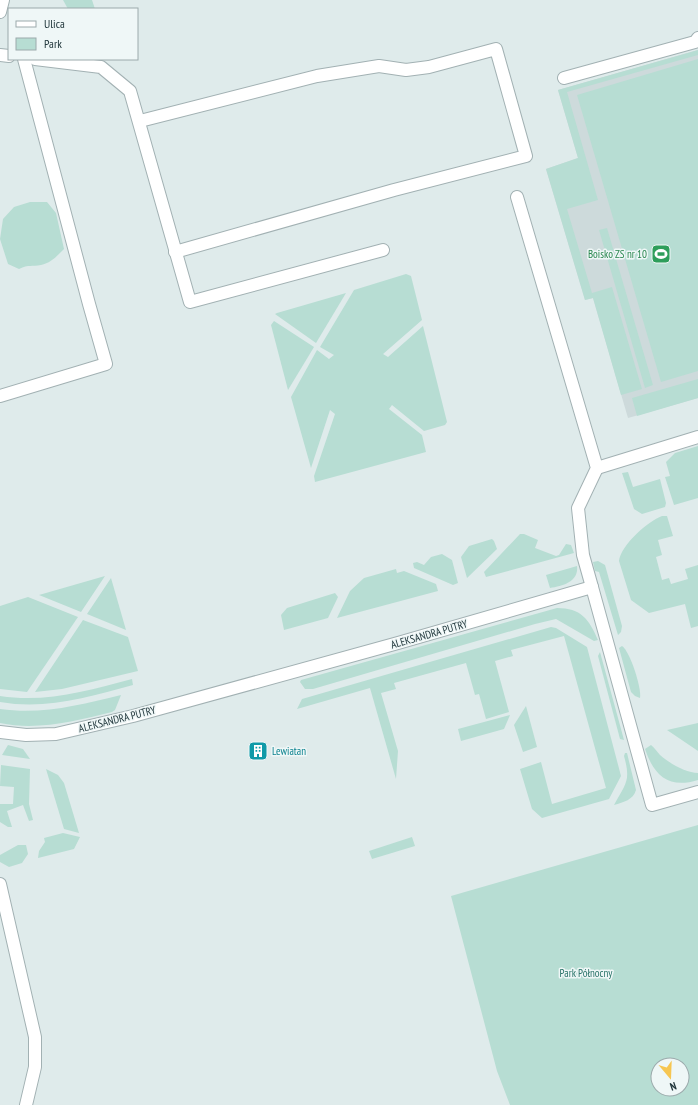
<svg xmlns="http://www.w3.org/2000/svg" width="698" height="1105" viewBox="0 0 698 1105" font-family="'PT Sans Narrow',sans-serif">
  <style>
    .built { fill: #cddadb }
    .green { fill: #b7ddd3; fill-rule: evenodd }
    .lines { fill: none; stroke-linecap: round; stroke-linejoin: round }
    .minor-casing { stroke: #a2b1b3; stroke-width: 14 }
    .minor { stroke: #fff; stroke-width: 12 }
    .labels { text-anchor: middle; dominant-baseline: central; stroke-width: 3; stroke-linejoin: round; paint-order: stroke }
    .leisure-label { font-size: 11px; fill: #27864d; stroke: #eff7f7; text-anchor: end }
    .street-label { font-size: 11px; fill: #20363b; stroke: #eff7f7 }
    .culture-label { font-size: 11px; fill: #0d838f; stroke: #eff7f7; text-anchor: start }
    .park-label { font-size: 11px; fill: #297368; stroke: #eff7f7 }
  </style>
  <rect width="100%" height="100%" fill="#dfebeb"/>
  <!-- built -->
  <polygon class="built" points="698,50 698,398 628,418 593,298 585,300 546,169 578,158 558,90"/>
  <!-- green -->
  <g class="green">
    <polygon points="63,0 92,0 95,9 68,9"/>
    <polygon points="698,50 698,55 567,92 598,200 567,209 592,293 612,287 642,389 621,395 593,298 585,300 546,169 578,158 558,90"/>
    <polygon points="698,59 698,371 661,382 577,95"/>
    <path d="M30 202H47L56 213 64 249C57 256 51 263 41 265 32 267 29 264 19 269L8 264 0 239 3 219 14 207Z"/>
    <polygon points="607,228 653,385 645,388 599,230"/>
    <polygon points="406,274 411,276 422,320 383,354 388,357 423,326 447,422 445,425 424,431 392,405 389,409 422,435 426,452 315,482 314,476 335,414 330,410 311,468 291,397 317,350 329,359 334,355 320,347 354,290"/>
    <polygon points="346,293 316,343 275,314 277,313"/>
    <polygon points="274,321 314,347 288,390 271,325"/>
    <polygon points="698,379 698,398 637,416 632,398"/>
    <polygon points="698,446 698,498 674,505 665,477 670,476 666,462 675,453"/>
    <polygon points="628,472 633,487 660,479 666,503 665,507 642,514 634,509 622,473"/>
    <path d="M662 516H667L673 536 658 540 662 555 656 557 662 580 669 578 671 584 688 579 685 569 698 565V626L691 628 685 604 649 613 631 600 619 561C621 545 648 521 662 516Z"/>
    <polygon points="520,534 524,534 538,540 535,548 556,556 559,555 566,544 571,545 574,553 486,577 484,572"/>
    <polygon points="492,539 494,541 497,549 467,578 461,557 469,546"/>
    <polygon points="442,554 452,560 458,583 453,585 414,568 413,563 417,562 424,565 431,557"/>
    <polygon points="598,561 605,565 622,626 621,632 618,635 599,572 595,571 593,562"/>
    <path d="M577 566C579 582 562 586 550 588L546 575Z"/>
    <polygon points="396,569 397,573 404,571 436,584 438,591 337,618 350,591 364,578"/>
    <polygon points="105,576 81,612 39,595"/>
    <polygon points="111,578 126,630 87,614"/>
    <polygon points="335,593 338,597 328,618 284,630 281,615 287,608"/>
    <polygon points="28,597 78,617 27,692 0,689 0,606"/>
    <path d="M557 608C581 608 589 619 598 640L594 641 556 619 535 624 313 689H305L300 682 301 680Z"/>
    <polygon points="83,620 128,637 138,671 62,689 35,692"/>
    <polygon points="551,627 556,628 587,647 621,776 609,799 542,818 532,809 520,769 541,762 552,804 606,788 564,636 511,650 513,656 495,661 509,712 486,719 479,694 475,695 466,663 394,683 396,689 381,693 398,751 396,779 370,688 297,709 302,699"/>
    <path d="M622 646C630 651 642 689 640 698L635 696 631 692 619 648Z"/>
    <polygon points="600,652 624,740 620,739 598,656"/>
    <path d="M132 679 133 685C89 697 46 710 0 702V696C46 703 87 691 132 679Z"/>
    <path d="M121 695 115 710 112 712C76 721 37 731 0 723V709C42 715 80 705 121 695Z"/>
    <polygon points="526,706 537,747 523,752 514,725"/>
    <polygon points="510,715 504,729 461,741 458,729"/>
    <polygon points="698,723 698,751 667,730"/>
    <polygon points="8,745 23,749 30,759 2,755"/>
    <path d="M651 745C655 748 657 752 660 755 669 763 686 773 698 773V780C669 789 654 776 645 749Z"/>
    <path d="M625 753H627L636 790C633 800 624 802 614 805 626 783 631 781 624 756Z"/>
    <polygon points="1,765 30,769 29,804 33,820 29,821 23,805 7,811 12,827 8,827 0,822 0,804 13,804 14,787 0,786"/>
    <polygon points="46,769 58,775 64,783 79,833 64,829"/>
    <path d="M698 825V1105H510L497 1071 451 896ZM658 1065H682V1089H658Z"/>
    <polygon points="63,833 80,837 74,849 38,858 39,851 45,842 44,838"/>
    <polygon points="412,837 415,846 372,859 369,851"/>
    <polygon points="18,845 26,845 28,854 22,863 9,867 0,862 0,855"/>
  </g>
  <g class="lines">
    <defs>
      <g id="minor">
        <polyline points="0,12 3,0"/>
        <polyline points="0,55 9,56"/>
        <polyline points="35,59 101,67 130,91 190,302 383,250"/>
        <polyline points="564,78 695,42 698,38"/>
        <polyline points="140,121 317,76 379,66 406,70 429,67 496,49 526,156 394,190 175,252"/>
        <polyline points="517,197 597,468 578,508 583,555 592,587"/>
        <polyline points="0,396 106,364 89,304 24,59"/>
        <polyline points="597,468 698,437"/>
        <polyline points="0,732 26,735 56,734 133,716 398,643 592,587 652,805 698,792"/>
        <polyline points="0,884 35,1037 35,1067 26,1105"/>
      </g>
    </defs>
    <!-- minor casing -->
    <use href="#minor" class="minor-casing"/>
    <!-- minor -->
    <use href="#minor" class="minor"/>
  </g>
  <!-- icons -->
  <defs>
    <symbol id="stadium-square" viewBox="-11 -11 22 22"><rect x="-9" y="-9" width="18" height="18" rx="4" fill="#2e9e5b" stroke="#eff7f7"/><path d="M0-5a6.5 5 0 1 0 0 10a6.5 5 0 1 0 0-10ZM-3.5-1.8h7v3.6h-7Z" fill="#fff"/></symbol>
    <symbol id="building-square" viewBox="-11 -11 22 22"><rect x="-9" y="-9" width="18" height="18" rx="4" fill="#0f9aa8" stroke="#eff7f7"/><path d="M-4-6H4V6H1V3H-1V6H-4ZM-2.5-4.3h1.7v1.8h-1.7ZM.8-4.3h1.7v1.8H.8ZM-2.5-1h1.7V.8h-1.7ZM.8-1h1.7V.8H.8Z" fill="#fff"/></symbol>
  </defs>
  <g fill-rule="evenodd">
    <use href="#stadium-square" x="650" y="243" width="22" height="22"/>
    <use href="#building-square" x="247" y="740" width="22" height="22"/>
  </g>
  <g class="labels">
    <!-- leisure labels -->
    <g class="leisure-label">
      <text x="647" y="254">Boisko ZS nr 10</text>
    </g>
    <!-- street labels -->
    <g class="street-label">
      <text transform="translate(429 634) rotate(-16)">ALEKSANDRA PUTRY</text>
      <text transform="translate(117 719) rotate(-14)">ALEKSANDRA PUTRY</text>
    </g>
    <!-- culture labels -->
    <g class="culture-label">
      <text x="272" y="751">Lewiatan</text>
    </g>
    <!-- park labels -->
    <g class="park-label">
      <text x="586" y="973">Park Północny</text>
    </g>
  </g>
  <!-- legend -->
  <rect x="8" y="8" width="130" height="52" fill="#eff7f7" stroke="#9caaac"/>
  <rect x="16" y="21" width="20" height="6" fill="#ffffff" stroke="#9caaac"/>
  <text x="44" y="28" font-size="12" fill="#20363b">Ulica</text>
  <rect x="16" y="38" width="20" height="12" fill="#b7ddd3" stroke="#9caaac"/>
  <text x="44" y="48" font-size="12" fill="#20363b">Park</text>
  <!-- north arrow -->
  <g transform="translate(670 1077) rotate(161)"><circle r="19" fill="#eff7f7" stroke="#9caaac"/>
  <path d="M0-3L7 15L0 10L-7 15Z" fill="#f6c652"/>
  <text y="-6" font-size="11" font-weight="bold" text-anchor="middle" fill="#20363b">N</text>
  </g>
</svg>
